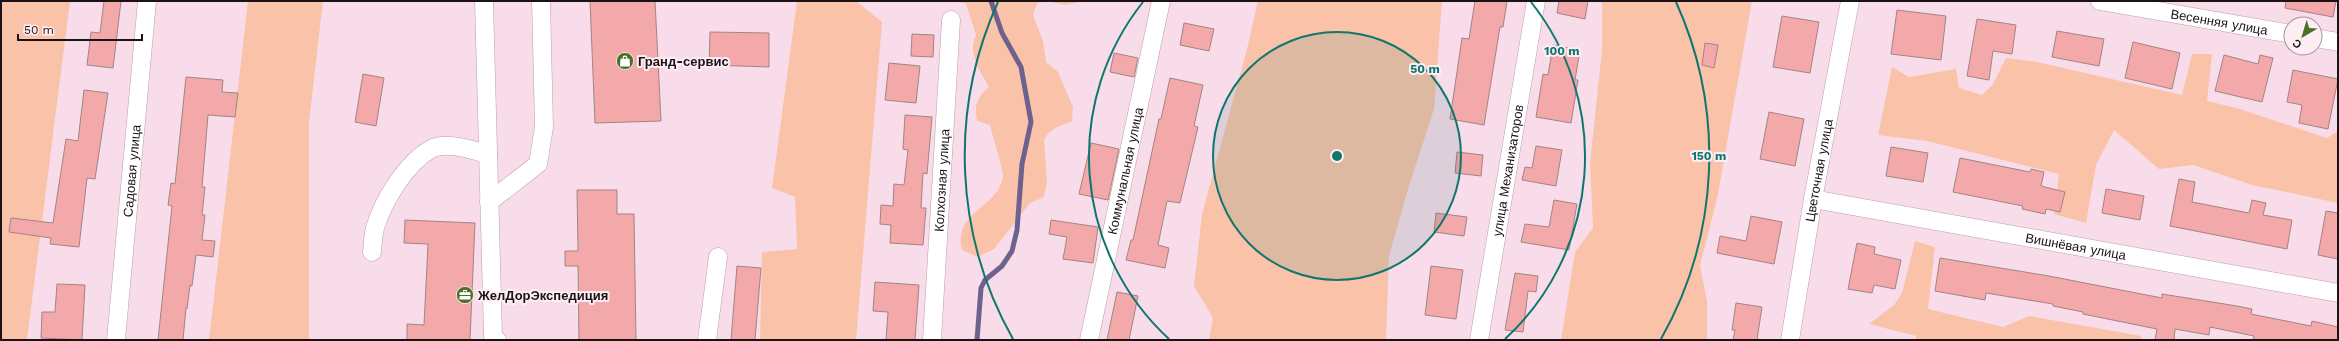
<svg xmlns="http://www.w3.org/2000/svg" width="2339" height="341" viewBox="0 0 2339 341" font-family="'Work Sans',sans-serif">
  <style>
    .green { fill: #fac3a9 }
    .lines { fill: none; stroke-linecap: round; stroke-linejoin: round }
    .stream { stroke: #6d628e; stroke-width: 5 }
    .building { fill: #f3a8aa; stroke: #a28485 }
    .minor-casing { stroke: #ba9eaa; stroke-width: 19 }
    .minor { stroke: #fff; stroke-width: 18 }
    .ring { fill: none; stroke: #0f766e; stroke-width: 2 }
    .labels { text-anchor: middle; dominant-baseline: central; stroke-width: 4; stroke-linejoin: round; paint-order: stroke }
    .street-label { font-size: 13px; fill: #1b1216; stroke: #ffedf4 }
    .poi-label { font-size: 13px; font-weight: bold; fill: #1b1216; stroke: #ffedf4; text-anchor: start }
    .centre { fill: #0f766e; stroke: #ffedf4; stroke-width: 2 }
    .ring-label { font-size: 12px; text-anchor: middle; font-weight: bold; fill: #0f766e; stroke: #ffedf4; stroke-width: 4; stroke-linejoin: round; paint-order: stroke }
  </style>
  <rect width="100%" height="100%" fill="#f9dce9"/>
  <!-- green -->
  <g class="green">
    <polygon points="1,1 70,1 27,340 1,340"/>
    <polygon points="248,1 323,1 309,122 309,340 209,340"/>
    <polygon points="797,1 856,1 882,22 856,340 760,340 762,252 797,249 795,197 772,188"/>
    <path d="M956 1H1085L1065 5 1046 1 1037 3 1033 15 1043 41 1046 62 1058 72 1073 107 1072 121C1061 126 1049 128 1044 140L1047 182 1044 197 1030 203 994 249 977 257 962 250C952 212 999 208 1003 176 1003 168 992 135 990 125L977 121C974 105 977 97 989 87 980 71 967 53 976 35L966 4Z"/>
    <polygon points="1258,1 1442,1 1434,109 1408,189 1389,256 1386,340 1209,340 1213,318 1194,286 1202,214 1247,49"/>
    <polygon points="1602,1 1752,1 1718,194 1700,266 1707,301 1707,340 1561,340 1575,252 1593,228 1590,163 1602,50"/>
    <polygon points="2192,54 2212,54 2207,101 2237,108 2327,138 2338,131 2338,203 2252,185 2193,165 2159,169 2114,130 2096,165 2086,223 2054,214 2059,174 1927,141 1878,135 1892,67 1909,77 1956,69 1959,88 1982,95 1993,84 2006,58 2037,62 2182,95"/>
    <polygon points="1915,241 1935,247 1928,309 2003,327 2029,316 2141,336 2142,340 1915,340 1916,336 1869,324 1894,305 1902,293"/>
  </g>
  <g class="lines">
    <!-- stream -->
    <polyline class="stream" points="977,340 981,288 985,280 1002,266 1012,251 1017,230 1022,164 1031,122 1021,67 1002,33 991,1"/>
  </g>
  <!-- building -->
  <g class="building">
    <polygon points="104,1 121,1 113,68 87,65 91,32 100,33"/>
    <polygon points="590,1 655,1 661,121 595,123"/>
    <polygon points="1475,1 1507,1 1503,27 1500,27 1484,125 1450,119 1462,38 1469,39"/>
    <polygon points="1559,1 1588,1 1585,19 1557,13"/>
    <polygon points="2286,1 2336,1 2333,17 2285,8"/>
    <polygon points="1897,10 1946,16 1941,60 1891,54"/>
    <polygon points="1782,16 1819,22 1810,73 1773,67"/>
    <polygon points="1977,19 2016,25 2012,54 1993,51 1989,80 1967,76"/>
    <polygon points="1184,23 1214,29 1209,51 1180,45"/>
    <polygon points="2057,31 2104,39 2099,66 2052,57"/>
    <polygon points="710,32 769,33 769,67 709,65"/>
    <polygon points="912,34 934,35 933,57 911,56"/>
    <polygon points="2133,42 2180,53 2172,89 2125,78"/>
    <polygon points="1705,43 1718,45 1714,68 1702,65"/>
    <polygon points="1553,45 1580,50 1575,80 1578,80 1571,123 1536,117 1543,74 1548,75"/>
    <polygon points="1114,53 1138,58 1134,77 1110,72"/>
    <polygon points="2224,55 2258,64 2260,55 2273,58 2262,102 2215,91"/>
    <polygon points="889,63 920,66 916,103 885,100"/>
    <polygon points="2293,70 2338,79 2328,129 2299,123 2302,105 2287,102"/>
    <polygon points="363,74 384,78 376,126 355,122"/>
    <polygon points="186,77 223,80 222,92 238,93 235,117 208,115 202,187 205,187 202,215 205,215 202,240 215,241 213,257 196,255 192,286 190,285 187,309 186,308 183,340 158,340 172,206 168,205 171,183 175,184"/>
    <polygon points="1170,78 1203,85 1194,126 1198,127 1180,203 1167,201 1158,245 1169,248 1165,268 1126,260 1131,240 1133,240 1159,119 1161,119"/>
    <polygon points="84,90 108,93 95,179 87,178 79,247 50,244 51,238 9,232 11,218 53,223 66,139 78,141"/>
    <polygon points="1769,112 1804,119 1795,166 1760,159"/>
    <polygon points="905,115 932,117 927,174 923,173 921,208 926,208 923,245 890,243 891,225 880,224 881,205 893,206 894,184 904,185 908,150 903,149"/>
    <polygon points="1091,143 1119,149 1108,200 1079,194"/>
    <polygon points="1536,146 1562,150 1556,186 1522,180 1525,167 1532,168"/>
    <polygon points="1891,147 1928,153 1923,182 1886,176"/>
    <polygon points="1457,152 1483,155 1481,176 1455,173"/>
    <polygon points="1960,158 2030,172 2031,169 2044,172 2041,186 2065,192 2060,212 2046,209 2045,214 2022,209 2023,206 1953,192"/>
    <polygon points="2179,179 2195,182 2192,202 2249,213 2252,200 2266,203 2263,215 2292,220 2287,249 2170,226"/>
    <polygon points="2106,189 2144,196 2140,220 2102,213"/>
    <polygon points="577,190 617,190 617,214 634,214 636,340 579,340 578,266 565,266 565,251 578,251"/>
    <polygon points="1554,200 1577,204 1569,250 1521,242 1525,224 1549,227"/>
    <polygon points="2326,211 2338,213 2338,259 2318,255"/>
    <polygon points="1436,213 1467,217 1464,236 1434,232"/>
    <polygon points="1751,216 1782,222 1774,264 1717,253 1720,236 1746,241"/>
    <polygon points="405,220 475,223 470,340 407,340 407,324 424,325 428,244 404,243"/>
    <polygon points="1051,220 1098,227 1093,263 1063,259 1067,237 1049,234"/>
    <polygon points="1857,243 1875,247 1874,254 1901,260 1895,289 1874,285 1872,293 1848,289"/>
    <polygon points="1940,258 2049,276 2162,298 2162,294 2237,306 2252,309 2251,314 2311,326 2312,321 2338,327 2338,340 2253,340 2254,336 2210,327 2209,335 2175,329 2174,340 2155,340 2157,329 2083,314 2083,312 2053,306 2053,304 1986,293 1985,300 1935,291"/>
    <polygon points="737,266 761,268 755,340 731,340"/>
    <polygon points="1431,266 1463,270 1456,319 1425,315"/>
    <polygon points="1515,273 1538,276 1536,292 1528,291 1523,332 1505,330"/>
    <polygon points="875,282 919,285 915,340 886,340 888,312 873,311"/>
    <polygon points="57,284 85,285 82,340 41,338 42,312 55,312"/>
    <polygon points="1117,292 1138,296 1129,340 1107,340"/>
    <polygon points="1736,303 1762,307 1757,340 1733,340 1735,330 1732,330"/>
  </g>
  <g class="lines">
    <defs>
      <g id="minor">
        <polyline points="484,1 493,336 497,340"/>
        <path id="s1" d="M2100 1 2291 34"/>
        <polyline points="2315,38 2338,42"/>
        <path id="s2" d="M1813 199 2338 293"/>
        <polyline points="489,202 538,164 544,127 541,1"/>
        <path d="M372 252C373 244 373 235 375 228 383 201 406 163 431 149 447 141 472 150 488 154"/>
        <path id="s3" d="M116 340 147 1"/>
        <polyline points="707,340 718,257"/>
        <path id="s4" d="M932 340 951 20"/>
        <path id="s5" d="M1089 340 1161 1"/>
        <path id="s6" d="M1479 340 1536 1"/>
        <path id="s7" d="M1790 340 1813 199 1850 1"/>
      </g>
    </defs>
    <!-- minor casing -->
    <use href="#minor" class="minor-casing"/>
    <!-- minor -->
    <use href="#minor" class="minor"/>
  </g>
  <!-- distance rings -->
  <circle cx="1337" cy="156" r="124" fill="#0f766e" fill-opacity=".12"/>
  <g class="ring">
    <circle cx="1337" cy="156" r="124"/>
    <path d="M1169 339A248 248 0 0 1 1143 2M1531 2A248 248 0 0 1 1505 339"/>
    <path d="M1013 339A372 372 0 0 1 998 2M1676 2A372 372 0 0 1 1661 339"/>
  </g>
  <!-- icons -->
  <defs>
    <symbol id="shop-disc" viewBox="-11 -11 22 22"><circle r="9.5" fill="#4d7028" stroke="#ffedf4"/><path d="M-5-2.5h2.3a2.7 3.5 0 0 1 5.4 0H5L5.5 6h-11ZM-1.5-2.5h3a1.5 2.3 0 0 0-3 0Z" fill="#fff"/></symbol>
    <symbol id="office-disc" viewBox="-11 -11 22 22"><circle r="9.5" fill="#4d7028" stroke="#ffedf4"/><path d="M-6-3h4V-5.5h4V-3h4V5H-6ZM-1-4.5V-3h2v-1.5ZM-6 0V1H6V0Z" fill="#fff"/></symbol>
  </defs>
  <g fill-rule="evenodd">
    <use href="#shop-disc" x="615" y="51" width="20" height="20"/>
    <use href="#office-disc" x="455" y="285" width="20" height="20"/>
  </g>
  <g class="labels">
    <!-- street labels -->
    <g class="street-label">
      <text stroke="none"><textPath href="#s1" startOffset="121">Весенняя улица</textPath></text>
      <text stroke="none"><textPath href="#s3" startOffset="170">Садовая улица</textPath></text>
      <text stroke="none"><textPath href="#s5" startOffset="173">Коммунальная улица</textPath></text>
      <text stroke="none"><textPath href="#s6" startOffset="172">улица Механизаторов</textPath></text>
      <text stroke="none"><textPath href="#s7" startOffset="172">Цветочная улица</textPath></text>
      <text stroke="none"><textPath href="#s4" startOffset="160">Колхозная улица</textPath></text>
      <text stroke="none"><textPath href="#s2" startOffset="267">Вишнёвая улица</textPath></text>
    </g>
    <!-- poi labels -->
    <g class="poi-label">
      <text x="638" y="61">Гранд-сервис</text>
      <text x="478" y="295">ЖелДорЭкспедиция</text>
    </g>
  </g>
  <circle cx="1337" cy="156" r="6" class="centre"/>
  <g class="ring-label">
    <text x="1562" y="55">100 m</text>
    <text x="1425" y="73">50 m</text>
    <text x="1709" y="160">150 m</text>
  </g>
  <!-- border -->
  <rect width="2339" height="341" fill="none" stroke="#1b1216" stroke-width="4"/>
  <!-- north arrow -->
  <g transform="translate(2303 36) rotate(218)"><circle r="19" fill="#ffedf4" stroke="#a4959b"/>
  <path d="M0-3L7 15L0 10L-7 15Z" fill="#4d7028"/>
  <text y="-6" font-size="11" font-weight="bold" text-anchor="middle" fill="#1b1216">С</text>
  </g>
  <!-- scale -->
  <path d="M18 34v6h124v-6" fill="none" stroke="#1b1216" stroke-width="2"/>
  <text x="24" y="34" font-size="12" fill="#1b1216" stroke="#ffedf4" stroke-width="3" paint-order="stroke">50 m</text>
</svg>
